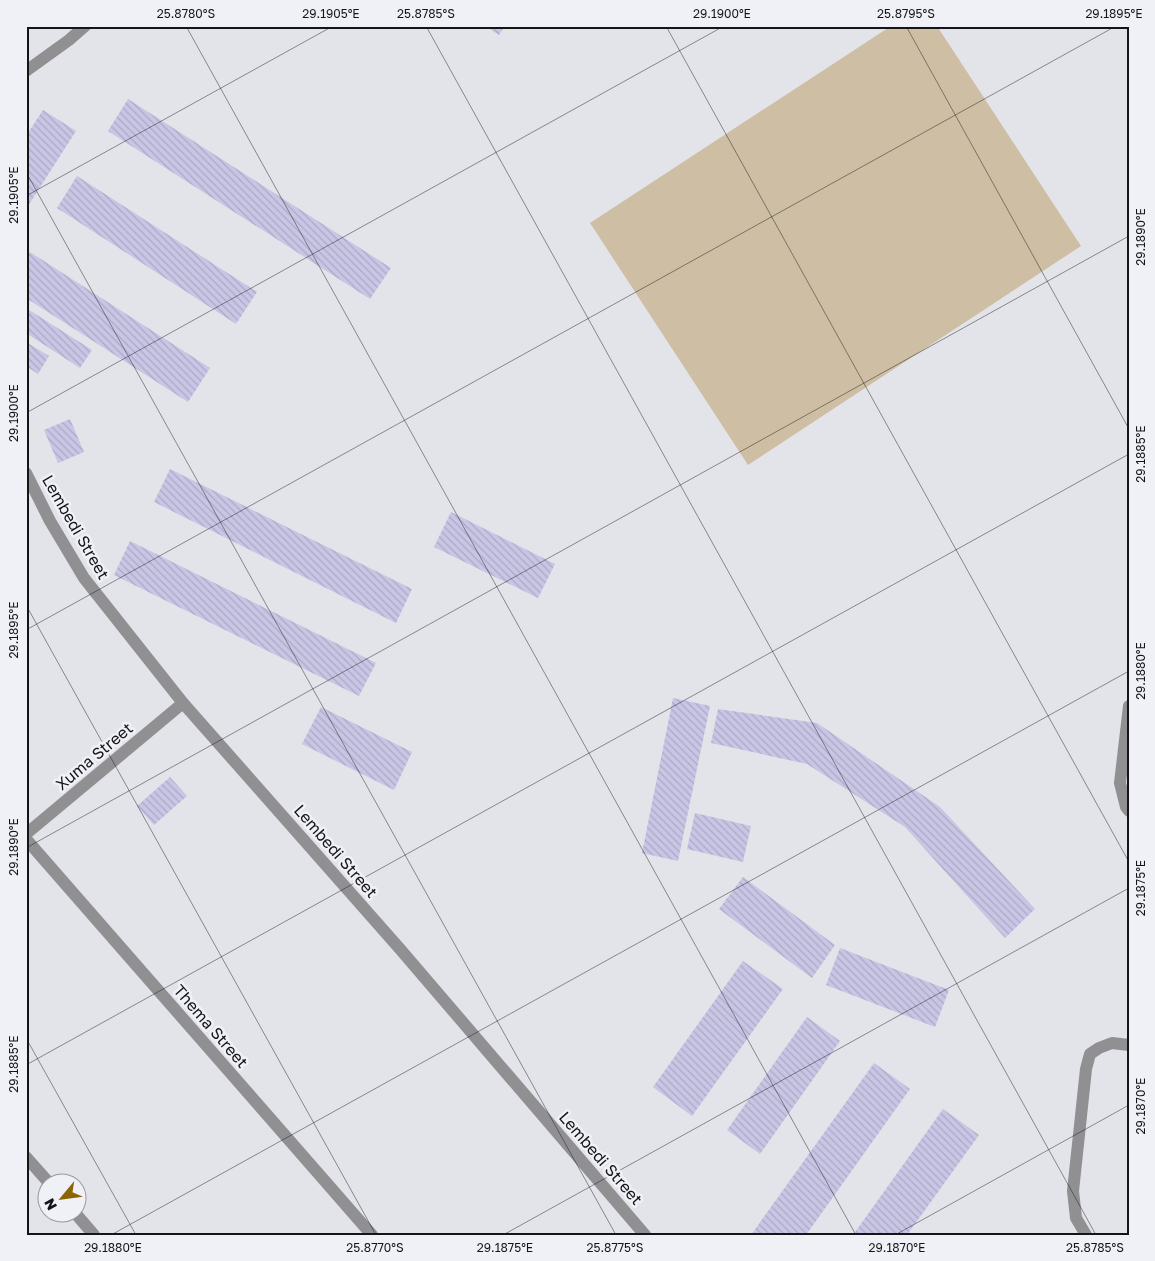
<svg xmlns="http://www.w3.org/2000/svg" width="1155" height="1261" viewBox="0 0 1155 1261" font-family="'Golos Text',sans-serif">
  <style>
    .green { fill: #cebfa4 }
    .building { fill: url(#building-back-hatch) }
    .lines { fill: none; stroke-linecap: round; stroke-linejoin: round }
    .minor { stroke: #909093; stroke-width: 12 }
    .ticks { fill: none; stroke: #151518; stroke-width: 1; stroke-opacity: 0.45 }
    .labels { text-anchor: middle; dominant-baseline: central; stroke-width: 5; stroke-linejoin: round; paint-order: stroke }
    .street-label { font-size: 16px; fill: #151518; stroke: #f0f0f7 }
    .neatline { fill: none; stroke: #151518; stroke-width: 2 }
    .ticks-label { font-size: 12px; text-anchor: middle; fill: #151518 }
  </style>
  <defs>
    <pattern id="building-back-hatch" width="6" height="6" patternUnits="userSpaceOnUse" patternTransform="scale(1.25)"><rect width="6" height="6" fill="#c9c5e5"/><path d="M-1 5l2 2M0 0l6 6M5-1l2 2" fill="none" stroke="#aca8c4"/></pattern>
  </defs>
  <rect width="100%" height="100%" fill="#e3e3ea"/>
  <!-- green -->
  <polygon class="green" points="891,26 937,26 1081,246 748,465 590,223"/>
  <!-- building -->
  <g class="building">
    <polygon points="485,26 505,26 499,35"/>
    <polygon points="128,99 391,268 370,299 108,131"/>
    <polygon points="43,110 76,131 28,206 26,205 26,136"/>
    <polygon points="77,176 257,292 236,324 57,208"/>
    <polygon points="30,252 210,368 188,402 26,298 26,258"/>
    <polygon points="26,308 92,350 80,368 26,333"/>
    <polygon points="26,342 49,356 38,374 26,366"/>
    <polygon points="70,419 84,452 58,463 44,430"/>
    <polygon points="170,469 412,589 396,623 154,502"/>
    <polygon points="451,512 555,564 538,598 434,547"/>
    <polygon points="130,541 376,663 359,696 114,575"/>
    <polygon points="673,698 710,706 678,861 642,853"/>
    <polygon points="321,707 412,752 394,790 302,744"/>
    <polygon points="718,709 817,723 940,807 1035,909 1005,938 905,827 807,764 711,743"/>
    <polygon points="170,777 187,796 154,825 137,806"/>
    <polygon points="695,813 751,826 743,862 687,849"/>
    <polygon points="743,877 835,945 812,978 719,909"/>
    <polygon points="840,948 949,990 935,1027 826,985"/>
    <polygon points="743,961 783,989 692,1116 653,1087"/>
    <polygon points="807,1017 840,1041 760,1154 727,1130"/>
    <polygon points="874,1063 910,1089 806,1235 751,1235"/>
    <polygon points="943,1109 979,1135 907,1235 853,1235"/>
  </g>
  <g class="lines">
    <!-- minor -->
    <g class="minor">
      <polyline points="26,71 69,40 85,26"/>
      <polyline points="26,473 50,521 84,578 183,703 400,949 645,1235"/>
      <polyline points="1129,706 1120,783 1126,807 1129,811"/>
      <polyline points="26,834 183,703"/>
      <polyline points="26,839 372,1235"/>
      <polyline points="26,1157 50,1184"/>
      <polyline points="76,1214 94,1235"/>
      <polyline points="1086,1235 1076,1218 1073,1191 1086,1069 1090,1054 1099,1048 1112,1043 1129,1045"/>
    </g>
  </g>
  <!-- ticks -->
  <path class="ticks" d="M186 26 856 1235M426 26 1096 1235M666 26 1129 862M906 26 1129 429M26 172 616 1235M26 196 333 26M26 413 724 26M26 605 376 1235M26 630 1116 26M26 848 1129 236M26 1038 136 1235M26 1065 1129 454M111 1235 1129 671M503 1235 1129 888M895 1235 1129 1105"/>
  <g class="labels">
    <!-- street labels -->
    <g class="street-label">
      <text transform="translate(76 527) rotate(60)">Lembedi Street</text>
      <text transform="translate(94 756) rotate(-40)">Xuma Street</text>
      <text transform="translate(336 851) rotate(49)">Lembedi Street</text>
      <text transform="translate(211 1026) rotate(49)">Thema Street</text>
      <text transform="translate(601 1158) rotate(49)">Lembedi Street</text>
    </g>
  </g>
  <!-- border -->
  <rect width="1155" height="1261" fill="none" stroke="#f0f0f7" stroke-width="55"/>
  <!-- north arrow -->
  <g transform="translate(62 1198) rotate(241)"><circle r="24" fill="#f0f0f7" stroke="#98989e"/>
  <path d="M0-4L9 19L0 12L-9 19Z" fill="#8b6505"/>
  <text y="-8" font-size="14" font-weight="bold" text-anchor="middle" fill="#151518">N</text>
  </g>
  <rect x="28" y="28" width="1100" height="1206" class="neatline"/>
  <g class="ticks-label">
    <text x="186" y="18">25.8780°S</text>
    <text x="331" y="18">29.1905°E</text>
    <text x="426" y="18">25.8785°S</text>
    <text x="722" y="18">29.1900°E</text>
    <text x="906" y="18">25.8795°S</text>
    <text x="1114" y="18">29.1895°E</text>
    <text transform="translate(14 195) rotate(-90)" y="4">29.1905°E</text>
    <text transform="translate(1141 237) rotate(-90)" y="4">29.1890°E</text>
    <text transform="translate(14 413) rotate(-90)" y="4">29.1900°E</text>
    <text transform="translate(1141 454) rotate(-90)" y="4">29.1885°E</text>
    <text transform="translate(14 630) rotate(-90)" y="4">29.1895°E</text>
    <text transform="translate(1141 671) rotate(-90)" y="4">29.1880°E</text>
    <text transform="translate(14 847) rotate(-90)" y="4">29.1890°E</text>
    <text transform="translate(1141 888) rotate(-90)" y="4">29.1875°E</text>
    <text transform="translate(14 1064) rotate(-90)" y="4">29.1885°E</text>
    <text transform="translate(1141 1106) rotate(-90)" y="4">29.1870°E</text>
    <text x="113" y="1252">29.1880°E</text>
    <text x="375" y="1252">25.8770°S</text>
    <text x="505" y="1252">29.1875°E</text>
    <text x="615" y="1252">25.8775°S</text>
    <text x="897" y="1252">29.1870°E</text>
    <text x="1095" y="1252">25.8785°S</text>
  </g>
</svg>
